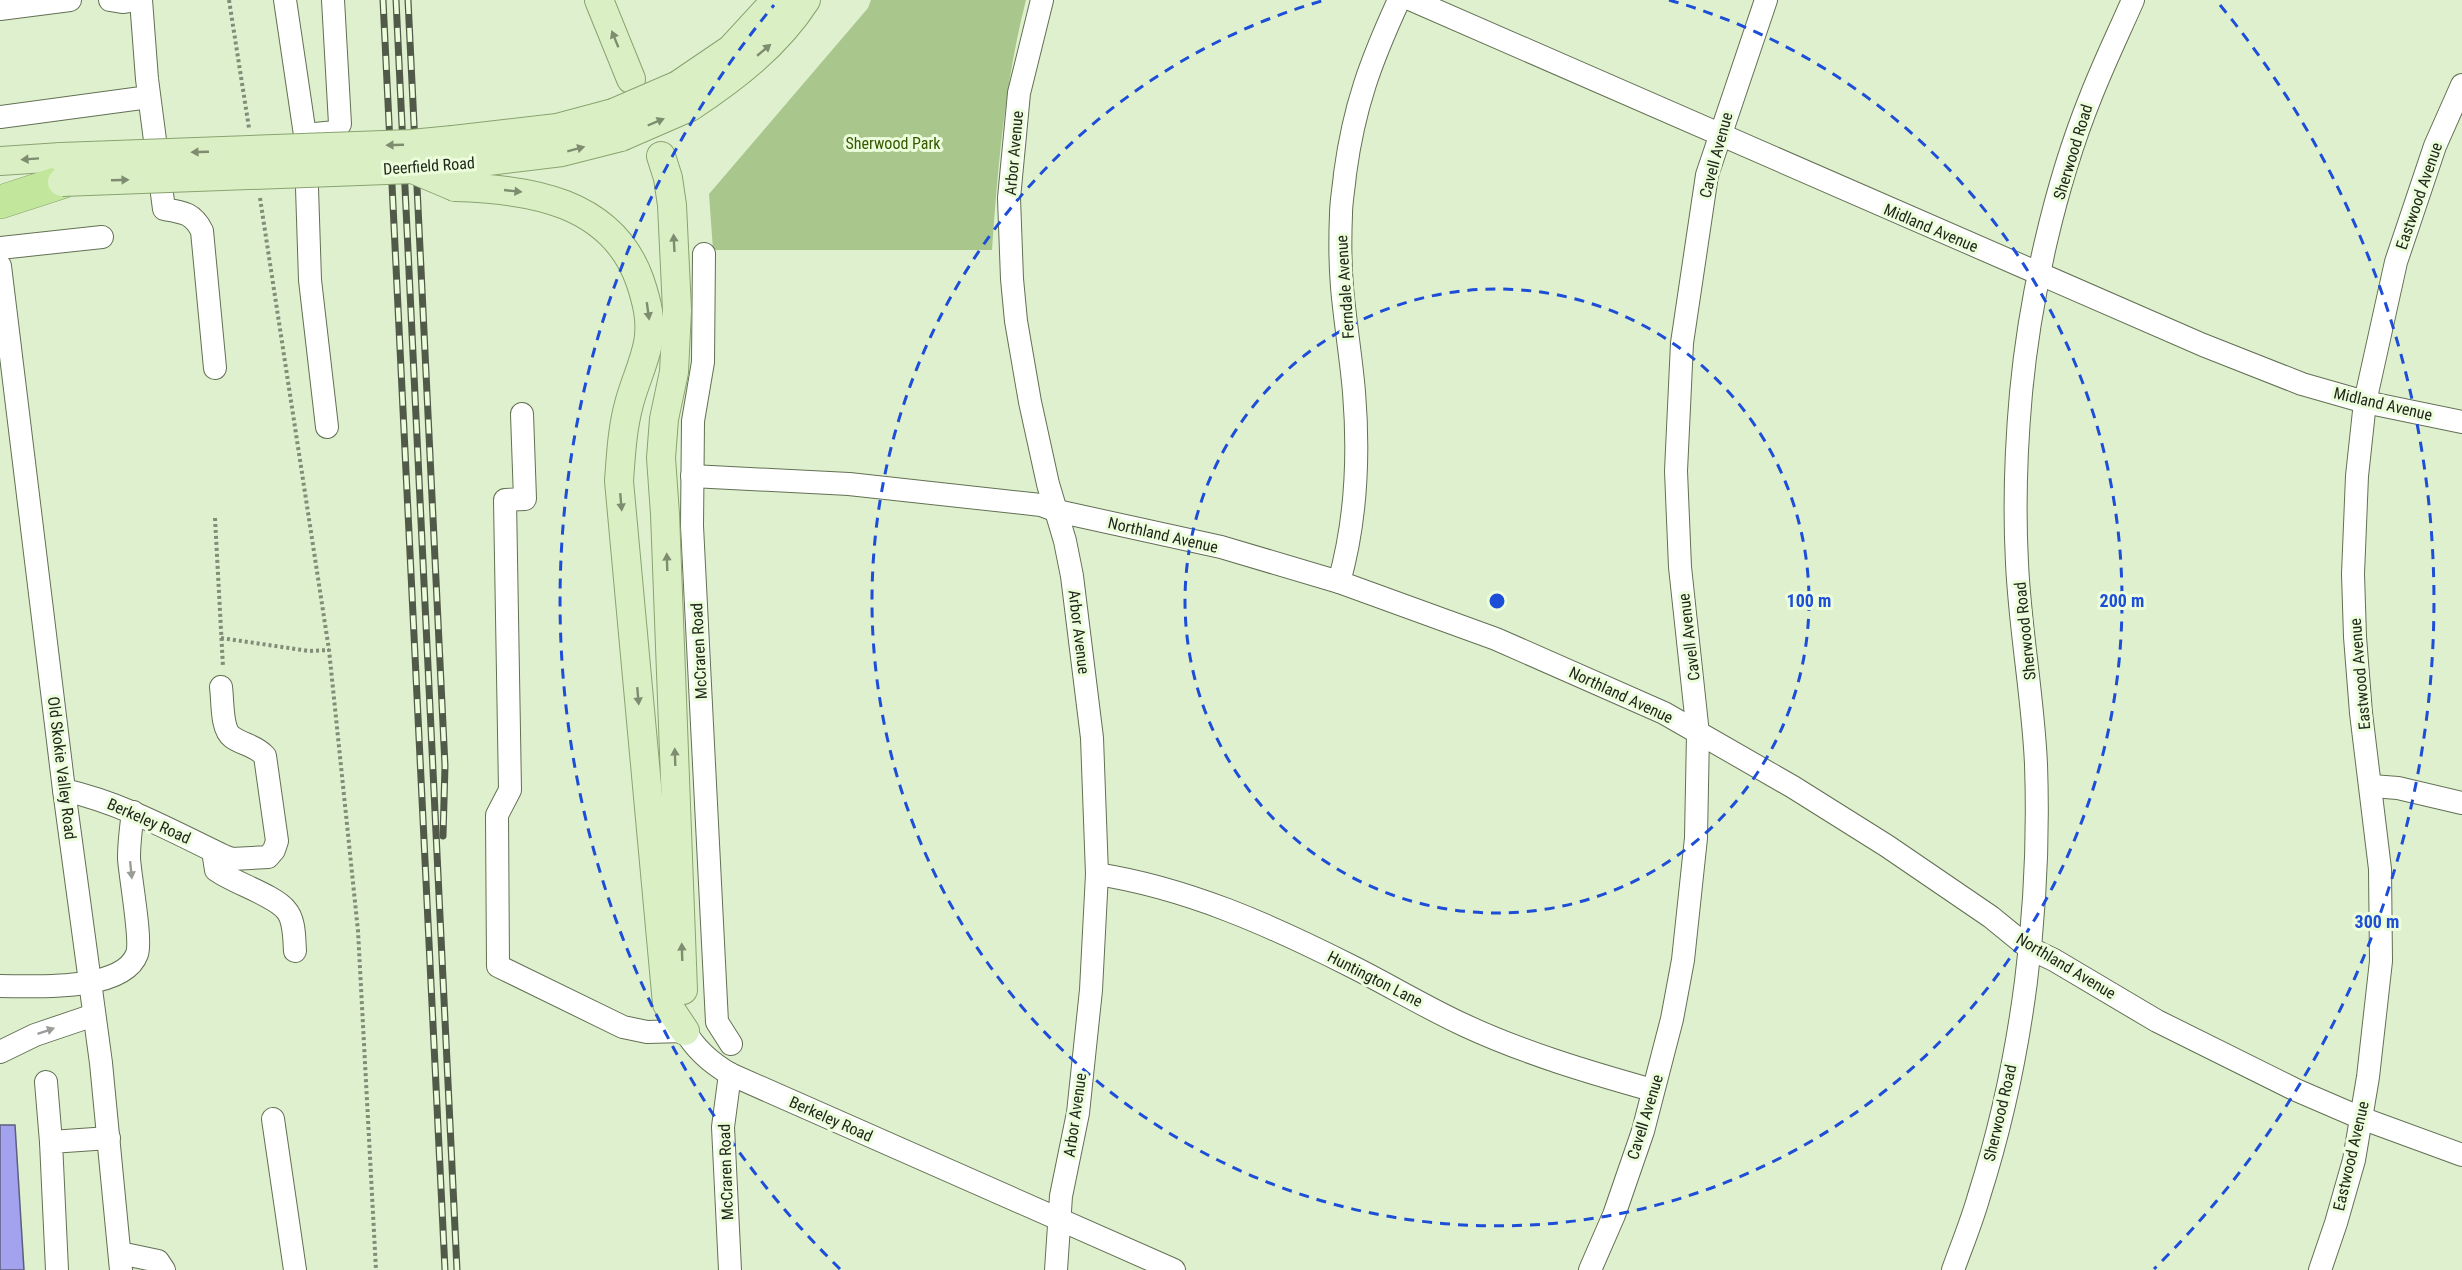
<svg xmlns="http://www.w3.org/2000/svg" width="2462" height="1270" viewBox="0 0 2462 1270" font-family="'Roboto Condensed',sans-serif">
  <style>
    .green { fill: #a9c78d }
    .building { fill: #a3a2ef; stroke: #5e5e7c; stroke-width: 1.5 }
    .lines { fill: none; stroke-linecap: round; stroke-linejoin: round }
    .minor-casing { stroke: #627053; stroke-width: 24 }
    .major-casing { stroke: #89a36f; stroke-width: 30 }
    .highway-casing { stroke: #89a36f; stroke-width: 34 }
    .path { stroke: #818d76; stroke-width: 4; stroke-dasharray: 3 3; stroke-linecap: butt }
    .minor { stroke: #fff; stroke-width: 22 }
    .major { stroke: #daf0c4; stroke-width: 28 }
    .highway { stroke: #c1e69c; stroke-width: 33 }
    .rail-casing { stroke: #515a49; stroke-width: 7 }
    .rail { stroke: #ecfddc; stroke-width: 4.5; stroke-dasharray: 14; stroke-linecap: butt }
    .major-bridge-casing { stroke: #89a36f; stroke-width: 30; stroke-linecap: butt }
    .major-bridge { stroke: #daf0c4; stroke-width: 28 }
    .oneway { fill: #7e8c70 }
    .oneway2 { fill: #9b9e98 }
    .ring { fill: none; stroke: #1d4ed8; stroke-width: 3; stroke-dasharray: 10 8 }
    .labels { text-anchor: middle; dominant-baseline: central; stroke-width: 6; stroke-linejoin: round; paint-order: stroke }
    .park-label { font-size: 16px; fill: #375700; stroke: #ecfddc }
    .street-label { font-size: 16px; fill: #21271b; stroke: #ecfddc }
    .centre { fill: #1d4ed8; stroke: #ecfddc; stroke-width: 3 }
    .ring-label { font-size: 18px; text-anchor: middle; font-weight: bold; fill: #1d4ed8; stroke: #ecfddc; stroke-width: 6; stroke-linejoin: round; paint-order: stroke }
  </style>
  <rect width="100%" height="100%" fill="#dff0cf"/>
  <!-- green -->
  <path class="green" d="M871 0H1026C1005 82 998 165 992 250H713L709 194 868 8Z"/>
  <!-- building -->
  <polygon class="building" points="0,1125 15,1125 24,1270 0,1270"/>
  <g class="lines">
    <defs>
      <g id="minor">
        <polyline points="110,0 122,2 137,0"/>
        <path d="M141 0 147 79 164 209C183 212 193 213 202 231L215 368"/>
        <polyline points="285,0 305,135 335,132 340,124 333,0"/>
        <polyline points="1042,0 1019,93 1009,198 1012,279 1016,321 1030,402 1048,484 1065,541 1072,576 1092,738 1097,874 1091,990 1078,1113 1061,1196 1056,1270"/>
        <polyline points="1412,0 2203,345 2302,384 2365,402 2462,422"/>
        <polyline points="0,9 70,0"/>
        <polyline points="0,117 149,97"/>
        <polyline points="306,157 310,280 327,427"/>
        <polyline points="0,248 102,237"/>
        <polyline points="704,254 703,362 693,421 692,526 717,1022 731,1044"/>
        <polyline points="0,266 64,790 101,1063 121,1270"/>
        <path d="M522 414 525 499 505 500 510 790 497 815 498 966 623 1027 647 1032 685 1031C696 1050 711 1063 730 1074L1174 1270"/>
        <polyline points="692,476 849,484 1041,505 1057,511 1221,547 1339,582 1496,639 1664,713 1793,787 1887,846 1991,917 2029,948 2054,960 2157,1021 2296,1090 2361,1118 2462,1155"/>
        <path d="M1339 582C1356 522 1359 454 1354 392 1351 357 1345 322 1342 287 1340 263 1340 238 1341 214 1341 201 1344 187 1345 174 1354 106 1371 61 1399 0"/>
        <polyline points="2372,786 2398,788 2462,803"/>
        <path d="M64 790C122 803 172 831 224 856L232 859 268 857 274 850 277 841 265 756C255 745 243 745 232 737 221 729 223 701 221 687"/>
        <path d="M213 851 216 870C234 883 274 895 286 910 295 920 294 938 295 951"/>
        <path d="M1097 874C1187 888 1270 925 1351 966 1389 985 1425 1007 1464 1025 1524 1053 1588 1072 1652 1090"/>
        <path d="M0 986C33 986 123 992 137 954 142 940 130 877 129 858 129 843 131 827 133 812"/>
        <polyline points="0,1052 35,1035 94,1015"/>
        <polyline points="730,1074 723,1127 730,1270"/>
        <polyline points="46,1082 51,1142"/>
        <polyline points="273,1119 295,1270"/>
        <polyline points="120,1253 158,1261 164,1270"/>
        <polyline points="57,1270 51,1142 109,1138"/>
        <polyline points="1590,1270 1614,1215 1643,1131 1672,1019 1683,960 1696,838 1698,734 1680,567 1676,471 1682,343 1707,175 1766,0"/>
        <path d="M1953 1270C1962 1245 1972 1221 1979 1196 2023 1058 2041 908 2036 764 2033 697 2020 630 2017 563 2014 507 2016 449 2021 393 2030 297 2055 185 2091 96 2104 63 2119 32 2133 0"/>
        <polyline points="2320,1270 2336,1223 2354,1160 2368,1077 2381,961 2380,869 2361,713 2355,637 2353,574 2357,476 2365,402 2396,262 2435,146 2462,85"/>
      </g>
      <g id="major">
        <polyline points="599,0 631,79"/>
        <polyline points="678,85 731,49 776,0"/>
        <path d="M690 107C734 78 777 45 806 0"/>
        <polyline points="453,140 557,128 613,113"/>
        <polyline points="661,156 668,178 672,205 677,310 674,372 664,419 661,458 665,514 683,990"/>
        <polyline points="0,161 61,157"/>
        <polyline points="456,165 562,152 621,137"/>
        <path d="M455 187C529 189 612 201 640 281 647 302 652 321 648 343 644 364 634 384 629 404 622 430 621 455 619 481L667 1004 685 1031"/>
      </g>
      <polyline id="highway" points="0,202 62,182"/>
    </defs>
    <!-- minor casing -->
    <use href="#minor" class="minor-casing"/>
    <!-- major casing -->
    <use href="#major" class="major-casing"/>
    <!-- highway casing -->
    <use href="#highway" class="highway-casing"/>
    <!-- path -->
    <g class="path">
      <polyline points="229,0 249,128"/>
      <polyline points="260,198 329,650 358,931 376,1270"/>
      <polyline points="215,518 223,667"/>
      <polyline points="221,638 309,651 329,650"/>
    </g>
    <!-- minor -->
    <use href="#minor" class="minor"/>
    <!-- major -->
    <use href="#major" class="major"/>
    <!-- highway -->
    <use href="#highway" class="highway"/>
    <defs>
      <g id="rail">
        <polyline points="383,0 445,1270"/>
        <polyline points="396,0 457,1270"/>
        <polyline points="408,0 445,766 443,836"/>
      </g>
    </defs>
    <!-- rail casing -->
    <use href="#rail" class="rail-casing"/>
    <!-- rail -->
    <use href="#rail" class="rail"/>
    <defs>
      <g id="major-bridge">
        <polyline points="613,113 678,85"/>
        <polyline points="621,137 690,107"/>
        <polyline points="61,157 411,144 453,140"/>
        <polyline points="415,170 455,187"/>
        <polyline points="62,182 413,169 456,165"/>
      </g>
    </defs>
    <!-- major-bridge casing -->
    <use href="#major-bridge" class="major-bridge-casing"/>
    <!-- major-bridge -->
    <use href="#major-bridge" class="major-bridge"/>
  </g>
  <!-- one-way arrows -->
  <defs><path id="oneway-solid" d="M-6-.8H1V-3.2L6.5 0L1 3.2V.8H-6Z" transform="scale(1.5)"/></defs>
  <g class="oneway">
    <use href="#oneway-solid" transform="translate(615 39) rotate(-112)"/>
    <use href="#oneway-solid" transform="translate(764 50) rotate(-40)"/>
    <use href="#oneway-solid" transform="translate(656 122) rotate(-23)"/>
    <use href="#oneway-solid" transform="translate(395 145) rotate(178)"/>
    <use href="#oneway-solid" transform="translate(576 149) rotate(-15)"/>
    <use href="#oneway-solid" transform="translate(200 152) rotate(178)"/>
    <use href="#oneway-solid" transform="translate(30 159) rotate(176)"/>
    <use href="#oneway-solid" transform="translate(120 180) rotate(-2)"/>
    <use href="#oneway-solid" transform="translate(513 191) rotate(6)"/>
    <use href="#oneway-solid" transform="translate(674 243) rotate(-93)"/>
    <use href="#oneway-solid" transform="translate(648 311) rotate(82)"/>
    <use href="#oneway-solid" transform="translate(621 502) rotate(85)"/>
    <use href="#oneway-solid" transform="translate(667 562) rotate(-92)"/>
    <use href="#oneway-solid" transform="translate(638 696) rotate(85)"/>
    <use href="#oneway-solid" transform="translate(675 757) rotate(-92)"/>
    <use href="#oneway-solid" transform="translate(682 952) rotate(-92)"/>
  </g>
  <g class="oneway2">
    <use href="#oneway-solid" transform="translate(131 870) rotate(84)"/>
    <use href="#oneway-solid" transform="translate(46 1031) rotate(-19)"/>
  </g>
  <!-- distance rings -->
  <g class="ring">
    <circle cx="1497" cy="601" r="312"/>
    <path d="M1669 0A625 625 0 1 1 1325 0"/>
    <path d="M840 1269A937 937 0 0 1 774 5M2220 5A937 937 0 0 1 2154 1269"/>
  </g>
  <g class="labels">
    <!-- park labels -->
    <g class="park-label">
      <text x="893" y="143">Sherwood Park</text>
    </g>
    <!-- street labels -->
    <g class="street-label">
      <text transform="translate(2073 152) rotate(-73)">Sherwood Road</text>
      <text transform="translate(1014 153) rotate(-85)">Arbor Avenue</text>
      <text transform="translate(1716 155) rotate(-75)">Cavell Avenue</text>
      <text transform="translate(429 166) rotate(-4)">Deerfield Road</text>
      <text transform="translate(2419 196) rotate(-71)">Eastwood Avenue</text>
      <text transform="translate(1931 228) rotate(23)">Midland Avenue</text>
      <text transform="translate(1345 287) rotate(-94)">Ferndale Avenue</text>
      <text transform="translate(2383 404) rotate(13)">Midland Avenue</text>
      <text transform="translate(1163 535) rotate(13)">Northland Avenue</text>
      <text transform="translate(2025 631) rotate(-96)">Sherwood Road</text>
      <text transform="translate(1079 632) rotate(83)">Arbor Avenue</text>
      <text transform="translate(1689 637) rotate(-97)">Cavell Avenue</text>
      <text transform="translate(699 651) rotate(-93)">McCraren Road</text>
      <text transform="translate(2360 674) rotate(-95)">Eastwood Avenue</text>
      <text transform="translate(1621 695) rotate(25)">Northland Avenue</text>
      <text transform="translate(62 768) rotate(83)">Old Skokie Valley Road</text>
      <text transform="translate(149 821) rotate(24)">Berkeley Road</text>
      <text transform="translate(2066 966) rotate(31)">Northland Avenue</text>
      <text transform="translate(1375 979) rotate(27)">Huntington Lane</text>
      <text transform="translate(2000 1113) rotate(-77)">Sherwood Road</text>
      <text transform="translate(1075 1115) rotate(-82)">Arbor Avenue</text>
      <text transform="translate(1645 1117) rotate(-73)">Cavell Avenue</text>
      <text transform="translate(831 1119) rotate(24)">Berkeley Road</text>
      <text transform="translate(2351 1156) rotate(-77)">Eastwood Avenue</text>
      <text transform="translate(726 1172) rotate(-92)">McCraren Road</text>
    </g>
  </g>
  <circle cx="1497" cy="601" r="9" class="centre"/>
  <g class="ring-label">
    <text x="1809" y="607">100 m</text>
    <text x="2122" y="607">200 m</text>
    <text x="2377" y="928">300 m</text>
  </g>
</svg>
